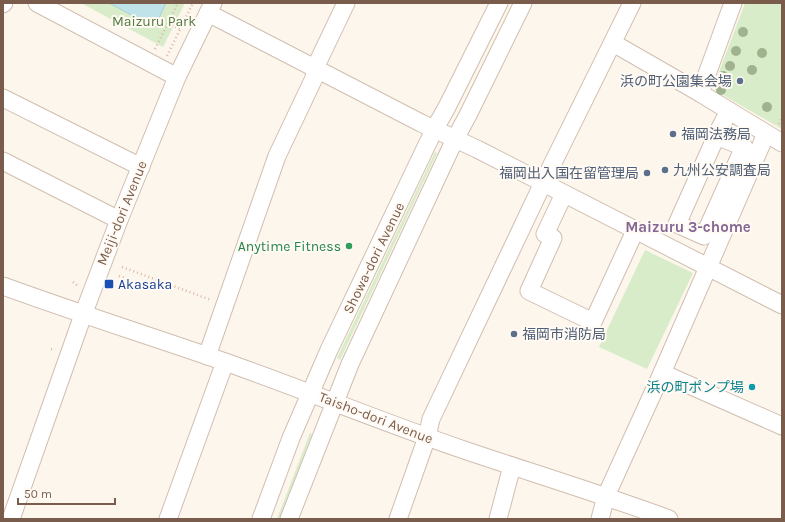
<svg xmlns="http://www.w3.org/2000/svg" width="785" height="522" viewBox="0 0 785 522" font-family="Karla,'Noto Sans JP',sans-serif">
  <style>
    .green { fill: #d8ecc9 }
    .water { fill: #bfe3e8; stroke: #a5d3da }
    .lines { fill: none; stroke-linecap: round; stroke-linejoin: round }
    .minor-casing { stroke: #d1beb0; stroke-width: 19 }
    .path { stroke: #d9b8a5; stroke-width: 2.5; stroke-dasharray: 1 3; stroke-linecap: butt }
    .minor { stroke: #fff; stroke-width: 17 }
    .tree { fill: #a0b28e }
    .service-dot { fill: #5c6f8a; stroke: #fffaf3; stroke-width: 1.5 }
    .leisure-dot { fill: #2e9e5b; stroke: #fffaf3; stroke-width: 1.5 }
    .transit-dot { fill: #1a4fb4; stroke: #fffaf3; stroke-width: 1.5 }
    .culture-dot { fill: #0f9aa8; stroke: #fffaf3; stroke-width: 1.5 }
    .labels { text-anchor: middle; dominant-baseline: central; stroke-width: 4; stroke-linejoin: round; paint-order: stroke }
    .park-label { font-size: 14px; fill: #537a41; stroke: #fffaf3 }
    .service-label { font-size: 14px; fill: #4e5e75; stroke: #fffaf3; text-anchor: start }
    .street-label { font-size: 14px; fill: #7a5c4d; stroke: #fffaf3 }
    .leisure-label { font-size: 14px; fill: #27864d; stroke: #fffaf3; text-anchor: end }
    .transit-label { font-size: 14px; fill: #164399; stroke: #fffaf3; text-anchor: start }
    .culture-label { font-size: 14px; fill: #0d838f; stroke: #fffaf3; text-anchor: end }
    .neighbourhood-label { font-size: 15px; font-weight: bold; fill: #846695; stroke: #fffaf3 }
  </style>
  <rect width="100%" height="100%" fill="#fdf6ec"/>
  <!-- green -->
  <g class="green">
    <polygon points="81,3 185,3 163,47"/>
    <polygon points="745,3 782,3 782,129 716,91 714,85"/>
    <polygon points="435,152 437,153 340,360 337,358"/>
    <polygon points="645,250 693,273 647,369 599,347"/>
    <polygon points="310,433 312,434 279,519 277,519"/>
  </g>
  <!-- water -->
  <polygon class="water" points="109,3 166,3 158,20 146,23"/>
  <g class="lines">
    <defs>
      <g id="minor">
        <polyline points="37,3 177,77"/>
        <polyline points="3,4 4,3"/>
        <polyline points="208,13 421,123 477,149 782,305"/>
        <polyline points="613,43 700,93 782,143"/>
        <polyline points="700,93 733,3"/>
        <polyline points="3,98 141,167"/>
        <polyline points="716,136 744,147 704,236 677,224 719,130 729,111"/>
        <polyline points="3,161 119,220"/>
        <polyline points="564,194 545,234 553,238 529,291 593,322 635,231"/>
        <path d="M3 286C77 313 153 337 228 363 307 391 385 423 464 450 532 473 601 494 669 519"/>
        <polyline points="207,356 277,156 314,78 315,68 346,3"/>
        <polyline points="662,373 782,426"/>
        <polyline points="11,519 83,315 119,220 177,77 213,3"/>
        <polyline points="168,519 225,362"/>
        <polyline points="261,519 291,438 329,350 434,130 447,107 499,3"/>
        <polyline points="289,519 350,364 455,139 468,115 523,3"/>
        <polyline points="398,519 427,437 431,419 543,183 632,3"/>
        <polyline points="498,519 512,466"/>
        <polyline points="600,519 606,496 662,373 766,134"/>
      </g>
    </defs>
    <!-- minor casing -->
    <use href="#minor" class="minor-casing"/>
    <!-- path -->
    <g class="path">
      <polyline points="168,23 180,29"/>
      <polyline points="155,49 178,3"/>
      <polyline points="167,56 193,3"/>
      <polyline points="779,124 782,118"/>
      <polyline points="122,267 211,300"/>
      <polyline points="119,276 127,279"/>
      <polyline points="73,282 78,286"/>
      <polyline points="51,349 55,350"/>
    </g>
    <!-- minor -->
    <use href="#minor" class="minor"/>
  </g>
  <!-- trees -->
  <g class="tree">
    <circle cx="743" cy="32" r="5"/>
    <circle cx="736" cy="51" r="5"/>
    <circle cx="762" cy="53" r="5"/>
    <circle cx="730" cy="66" r="5"/>
    <circle cx="752" cy="70" r="5"/>
    <circle cx="723" cy="76" r="5"/>
    <circle cx="721" cy="90" r="5"/>
    <circle cx="767" cy="107" r="5"/>
  </g>
  <!-- markers -->
  <g class="service-dot">
    <circle cx="740" cy="81" r="4"/>
    <circle cx="673" cy="134" r="4"/>
    <circle cx="665" cy="170" r="4"/>
    <circle cx="647" cy="173" r="4"/>
    <circle cx="514" cy="334" r="4"/>
  </g>
  <circle class="leisure-dot" cx="349" cy="246" r="4"/>
  <rect class="transit-dot" x="104" y="279" width="10" height="10" rx="2"/>
  <circle class="culture-dot" cx="752" cy="387" r="4"/>
  <g class="labels">
    <!-- park labels -->
    <g class="park-label">
      <text x="154" y="21">Maizuru Park</text>
    </g>
    <!-- service labels -->
    <g class="service-label">
      <text x="732" y="81" text-anchor="end">浜の町公園集会場</text>
      <text x="681" y="134">福岡法務局</text>
      <text x="673" y="170">九州公安調査局</text>
      <text x="639" y="173" text-anchor="end">福岡出入国在留管理局</text>
      <text x="522" y="334">福岡市消防局</text>
    </g>
    <!-- street labels -->
    <g class="street-label">
      <text transform="translate(122 213) rotate(-68)">Meiji-dori Avenue</text>
      <text transform="translate(374 258) rotate(-64)">Showa-dori Avenue</text>
      <text transform="translate(376 418) rotate(21)">Taisho-dori Avenue</text>
    </g>
    <!-- leisure labels -->
    <g class="leisure-label">
      <text x="341" y="246">Anytime Fitness</text>
    </g>
    <!-- transit labels -->
    <g class="transit-label">
      <text x="118" y="284">Akasaka</text>
    </g>
    <!-- culture labels -->
    <g class="culture-label">
      <text x="744" y="387">浜の町ポンプ場</text>
    </g>
    <!-- neighbourhood labels -->
    <g class="neighbourhood-label">
      <text x="688" y="227">Maizuru 3-chome</text>
    </g>
  </g>
  <!-- border -->
  <rect width="785" height="522" fill="none" stroke="#7a5c4d" stroke-width="8"/>
  <!-- scale -->
  <path d="M18 498v6h97v-6" fill="none" stroke="#7a5c4d" stroke-width="2"/>
  <text x="24" y="498" font-size="12" fill="#7a5c4d" stroke="#fffaf3" stroke-width="3" paint-order="stroke">50 m</text>
</svg>
